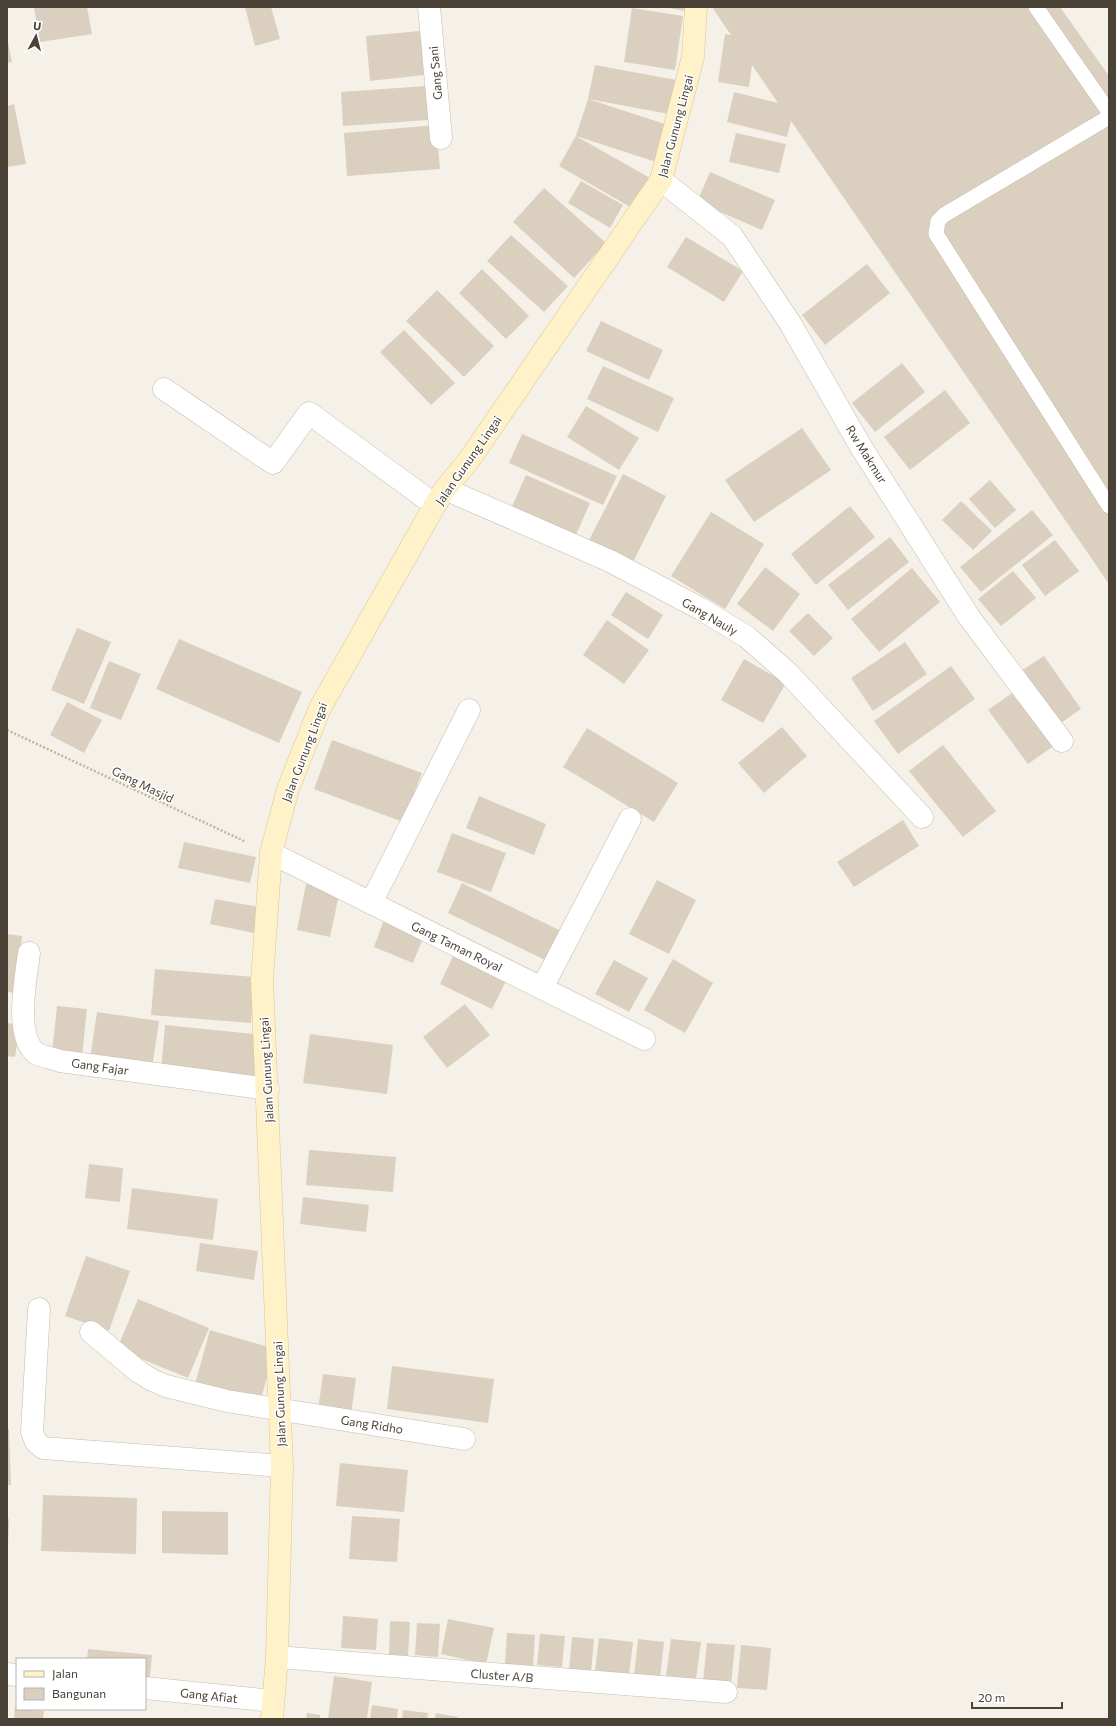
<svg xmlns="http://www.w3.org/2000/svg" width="1116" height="1726" viewBox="0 0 1116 1726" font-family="Commissioner,sans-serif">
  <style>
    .building { fill: #dbd0bf }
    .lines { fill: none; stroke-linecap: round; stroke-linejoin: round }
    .lane-casing { stroke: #c5bcac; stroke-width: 16 }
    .street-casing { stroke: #c5bcac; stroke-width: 23 }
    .secondary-casing { stroke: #dac794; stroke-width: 23 }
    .path { stroke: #c5b699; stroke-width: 2.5; stroke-dasharray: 2 2; stroke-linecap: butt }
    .lane { stroke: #fff; stroke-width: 15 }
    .street { stroke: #fff; stroke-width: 22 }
    .secondary { stroke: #fff2c8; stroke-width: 22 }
    .labels { text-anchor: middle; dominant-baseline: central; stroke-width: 3; stroke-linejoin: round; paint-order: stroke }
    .street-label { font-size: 12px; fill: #4a4236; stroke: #fff }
  </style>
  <rect width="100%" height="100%" fill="#f5f1e8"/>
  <!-- building -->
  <g class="building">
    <polygon points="34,7 87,7 92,34 40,42"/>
    <polygon points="245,7 271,7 280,39 255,46"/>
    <polygon points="663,7 686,7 686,11"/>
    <polygon points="712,7 1060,7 1109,76 1109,584 791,121 787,137 727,122 734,92 778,103 752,65 749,87 718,82 725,34 731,35"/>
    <polygon points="632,8 683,16 675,70 624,62"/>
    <polygon points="420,31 424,75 370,81 366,36"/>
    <polygon points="7,37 12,62 7,63"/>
    <polygon points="595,65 676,80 669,114 588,99 671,126 659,163 576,136 650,178 632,208 559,166 576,136 588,99"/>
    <polygon points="426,86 428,120 343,126 341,92"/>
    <polygon points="14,104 26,164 7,167 7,106"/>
    <polygon points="436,125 440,169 347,176 344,133"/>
    <polygon points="736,133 786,144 779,173 729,162"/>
    <polygon points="710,172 775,200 762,230 697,202"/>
    <polygon points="581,181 623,205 610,228 568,203"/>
    <polygon points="544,188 606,243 574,278 513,222"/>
    <polygon points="511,235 568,286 544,312 487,261"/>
    <polygon points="686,237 743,271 724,302 667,267"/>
    <polygon points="867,264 890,293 825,345 802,315"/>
    <polygon points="482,269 529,316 506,339 459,293"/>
    <polygon points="437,290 494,346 464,377 406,321"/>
    <polygon points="601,321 663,350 649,380 586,351"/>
    <polygon points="404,330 455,383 431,405 380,352"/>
    <polygon points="902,363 925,392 875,432 852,403"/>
    <polygon points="603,366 674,398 658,432 587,399"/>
    <polygon points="945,390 970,423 910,470 884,437"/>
    <polygon points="586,406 639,438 619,470 567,437"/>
    <polygon points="802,428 831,470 754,522 725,480"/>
    <polygon points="522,434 617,476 603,505 509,463"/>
    <polygon points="623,474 666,496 632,564 588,542"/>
    <polygon points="526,475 590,503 575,537 511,509"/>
    <polygon points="990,480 1016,510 995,528 969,499"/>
    <polygon points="961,501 992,531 973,550 942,520"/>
    <polygon points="850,506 875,537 816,585 791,554"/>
    <polygon points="1032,510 1053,535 981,592 960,567"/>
    <polygon points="711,512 764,544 725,609 671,576"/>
    <polygon points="890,537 909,562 848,610 828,585"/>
    <polygon points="1055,540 1079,571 1045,596 1022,565"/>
    <polygon points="765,567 800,594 773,631 737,604"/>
    <polygon points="912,568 940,602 879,652 851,619"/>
    <polygon points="1013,571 1036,598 1001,626 978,599"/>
    <polygon points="626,592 663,615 648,639 611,615"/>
    <polygon points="808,613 833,638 814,656 789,631"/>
    <polygon points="607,620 649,650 624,684 583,655"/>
    <polygon points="77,628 111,642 84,704 51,690"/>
    <polygon points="179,639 302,692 279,743 156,689"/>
    <polygon points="905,642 927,674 873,711 851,678"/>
    <polygon points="1044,656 1081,709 1055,727 1018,673"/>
    <polygon points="744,659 786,683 763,723 721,700"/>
    <polygon points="109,661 141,674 121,720 90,708"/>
    <polygon points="951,666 975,699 898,754 874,721"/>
    <polygon points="1015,691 1055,745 1028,764 988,710"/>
    <polygon points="67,702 102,720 84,753 50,735"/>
    <polygon points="782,727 807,756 764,793 738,763"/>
    <polygon points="587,728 678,783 654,822 563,767"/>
    <polygon points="332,740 422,773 403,822 314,789"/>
    <polygon points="943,745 996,811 963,837 909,771"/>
    <polygon points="479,796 546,824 534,855 466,828"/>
    <polygon points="903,820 919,846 854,887 837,862"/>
    <polygon points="452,833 506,853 491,892 437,872"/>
    <polygon points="184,842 256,857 250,883 178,868"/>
    <polygon points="657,880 696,900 669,954 629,934"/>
    <polygon points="462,883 561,931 547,961 448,913"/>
    <polygon points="306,884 340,890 330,937 297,930"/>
    <polygon points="215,899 264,908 258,934 210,924"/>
    <polygon points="385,917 425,933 413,963 374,947"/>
    <polygon points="7,934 22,936 17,993 7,992"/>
    <polygon points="455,952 508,977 492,1009 440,984"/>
    <polygon points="673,959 713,983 685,1033 644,1010"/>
    <polygon points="614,960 648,978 629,1012 595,994"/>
    <polygon points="155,969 255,977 251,1023 151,1015"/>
    <polygon points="465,1004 490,1035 447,1068 423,1037"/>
    <polygon points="57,1006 87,1009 82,1056 52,1053"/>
    <polygon points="97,1012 159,1021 152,1069 90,1059"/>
    <polygon points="7,1023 20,1025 15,1057 7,1056"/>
    <polygon points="165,1025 264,1035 260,1079 161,1070"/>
    <polygon points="310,1034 393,1045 387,1094 303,1083"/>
    <polygon points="309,1150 396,1157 393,1192 306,1185"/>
    <polygon points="89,1164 123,1168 120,1202 85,1198"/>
    <polygon points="132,1188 218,1199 213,1240 127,1229"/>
    <polygon points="303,1197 369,1205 366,1232 300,1224"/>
    <polygon points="200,1243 258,1251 254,1280 196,1271"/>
    <polygon points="86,1256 130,1271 109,1331 65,1316"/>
    <polygon points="138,1299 209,1328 188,1378 117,1349"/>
    <polygon points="210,1330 275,1349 260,1402 195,1384"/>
    <polygon points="392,1366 494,1379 488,1423 387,1409"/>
    <polygon points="323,1374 356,1378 351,1415 318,1410"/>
    <polygon points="7,1429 9,1429 11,1485 7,1485"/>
    <polygon points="340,1463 408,1470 404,1512 336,1506"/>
    <polygon points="43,1495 137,1498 136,1554 41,1551"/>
    <polygon points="162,1511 228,1512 228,1555 162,1553"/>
    <polygon points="352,1516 400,1519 397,1562 349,1559"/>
    <polygon points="7,1519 9,1519 8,1549 7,1549"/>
    <polygon points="343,1616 378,1619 376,1650 341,1648"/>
    <polygon points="448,1619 494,1628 486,1664 441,1654"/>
    <polygon points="390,1621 410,1622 408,1656 389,1655"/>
    <polygon points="417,1623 440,1624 438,1657 415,1655"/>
    <polygon points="507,1633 535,1635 533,1666 505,1664"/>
    <polygon points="540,1634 565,1636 562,1667 537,1665"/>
    <polygon points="572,1637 594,1639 591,1673 569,1671"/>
    <polygon points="599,1638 633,1642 629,1675 595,1670"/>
    <polygon points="638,1639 664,1642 660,1678 634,1676"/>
    <polygon points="671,1639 701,1642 696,1679 666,1676"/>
    <polygon points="707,1643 735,1645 731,1685 703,1682"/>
    <polygon points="741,1645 771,1648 767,1690 737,1688"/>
    <polygon points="88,1649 152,1655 149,1685 145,1684 145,1659 87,1659"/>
    <polygon points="334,1676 372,1682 367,1719 328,1719"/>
    <polygon points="372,1705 398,1709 397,1719 370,1719"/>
    <polygon points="15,1707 17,1709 44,1711 43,1719 14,1719"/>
    <polygon points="403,1710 428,1713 427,1719 402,1719"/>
    <polygon points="307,1713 320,1715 320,1719 306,1719"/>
    <polygon points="436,1713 458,1717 457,1719 435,1719"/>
  </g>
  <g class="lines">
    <defs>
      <g id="lane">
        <polyline points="1036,7 1109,112"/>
        <polyline points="1109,117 944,215 938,221 936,234 1109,506"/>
      </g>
      <g id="street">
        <polyline points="429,7 441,138"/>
        <polyline points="661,180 732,236 790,323 861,447 969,617 1062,741"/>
        <polyline points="164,389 273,463 309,413 435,505"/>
        <polyline points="445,489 610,561 701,609 747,637 788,673 922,817"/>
        <polyline points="271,853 644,1039"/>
        <polyline points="371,903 469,710"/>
        <path d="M29 953C26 977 14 1036 36 1053 42 1057 53 1058 60 1061L268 1089"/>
        <polyline points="542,988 630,819"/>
        <polyline points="39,1309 32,1432 36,1442 43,1448 282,1466"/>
        <polyline points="91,1332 139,1372 152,1380 166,1386 227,1401 464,1439"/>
        <polyline points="277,1657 726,1692"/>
        <polyline points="7,1674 17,1675"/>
        <polyline points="145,1688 273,1701"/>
      </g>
      <polyline id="secondary" points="272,1719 277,1657 282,1466 262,980 271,853 288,789 320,708 435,505 445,489 469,460 661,180 693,57 696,7"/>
    </defs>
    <!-- lane casing -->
    <use href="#lane" class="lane-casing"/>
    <!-- street casing -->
    <use href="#street" class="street-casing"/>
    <!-- secondary casing -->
    <use href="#secondary" class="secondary-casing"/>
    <!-- path -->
    <polyline class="path" points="7,730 246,842"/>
    <!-- lane -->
    <use href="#lane" class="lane"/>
    <!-- street -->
    <use href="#street" class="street"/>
    <!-- secondary -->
    <use href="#secondary" class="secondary"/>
  </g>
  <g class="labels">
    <!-- street labels -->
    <g class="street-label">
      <text transform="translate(435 73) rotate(-95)">Gang Sani</text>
      <text transform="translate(675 126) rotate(-75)">Jalan Gunung Lingai</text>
      <text transform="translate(867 454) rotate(58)">Rw Makmur</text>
      <text transform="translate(468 460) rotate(-55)">Jalan Gunung Lingai</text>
      <text transform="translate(710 616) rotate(30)">Gang Nauly</text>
      <text transform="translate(304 752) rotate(-69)">Jalan Gunung Lingai</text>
      <text transform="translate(143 784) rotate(26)">Gang Masjid</text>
      <text transform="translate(457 946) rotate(26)">Gang Taman Royal</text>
      <text transform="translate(100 1066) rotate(8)">Gang Fajar</text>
      <text transform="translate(266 1070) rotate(-93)">Jalan Gunung Lingai</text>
      <text transform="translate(279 1394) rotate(-92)">Jalan Gunung Lingai</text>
      <text transform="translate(372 1424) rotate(9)">Gang Ridho</text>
      <text transform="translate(502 1675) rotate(4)">Cluster A/B</text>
      <text transform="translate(209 1695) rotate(6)">Gang Afiat</text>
    </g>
  </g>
  <!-- border -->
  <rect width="1116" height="1726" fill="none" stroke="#4a4236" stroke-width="16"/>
  <!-- legend -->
  <rect x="16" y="1658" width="130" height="52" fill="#ffffff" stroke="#b7b3af"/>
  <rect x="24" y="1671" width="20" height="6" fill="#fff2c8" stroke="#b7b3af"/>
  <text x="52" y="1678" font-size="12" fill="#4a4236">Jalan</text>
  <rect x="24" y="1688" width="20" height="12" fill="#dbd0bf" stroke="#b7b3af"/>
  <text x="52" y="1698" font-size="12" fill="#4a4236">Bangunan</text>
  <!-- north arrow -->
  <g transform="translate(36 36) rotate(7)" stroke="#ffffff" stroke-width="3" paint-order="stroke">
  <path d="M0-3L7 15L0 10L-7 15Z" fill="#4a4236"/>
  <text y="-6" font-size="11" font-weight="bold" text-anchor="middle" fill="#4a4236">U</text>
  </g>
  <!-- scale -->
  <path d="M972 1702v6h90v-6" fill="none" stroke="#4a4236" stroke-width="2"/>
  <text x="978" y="1702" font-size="12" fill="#4a4236" stroke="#ffffff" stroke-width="3" paint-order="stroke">20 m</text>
</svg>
